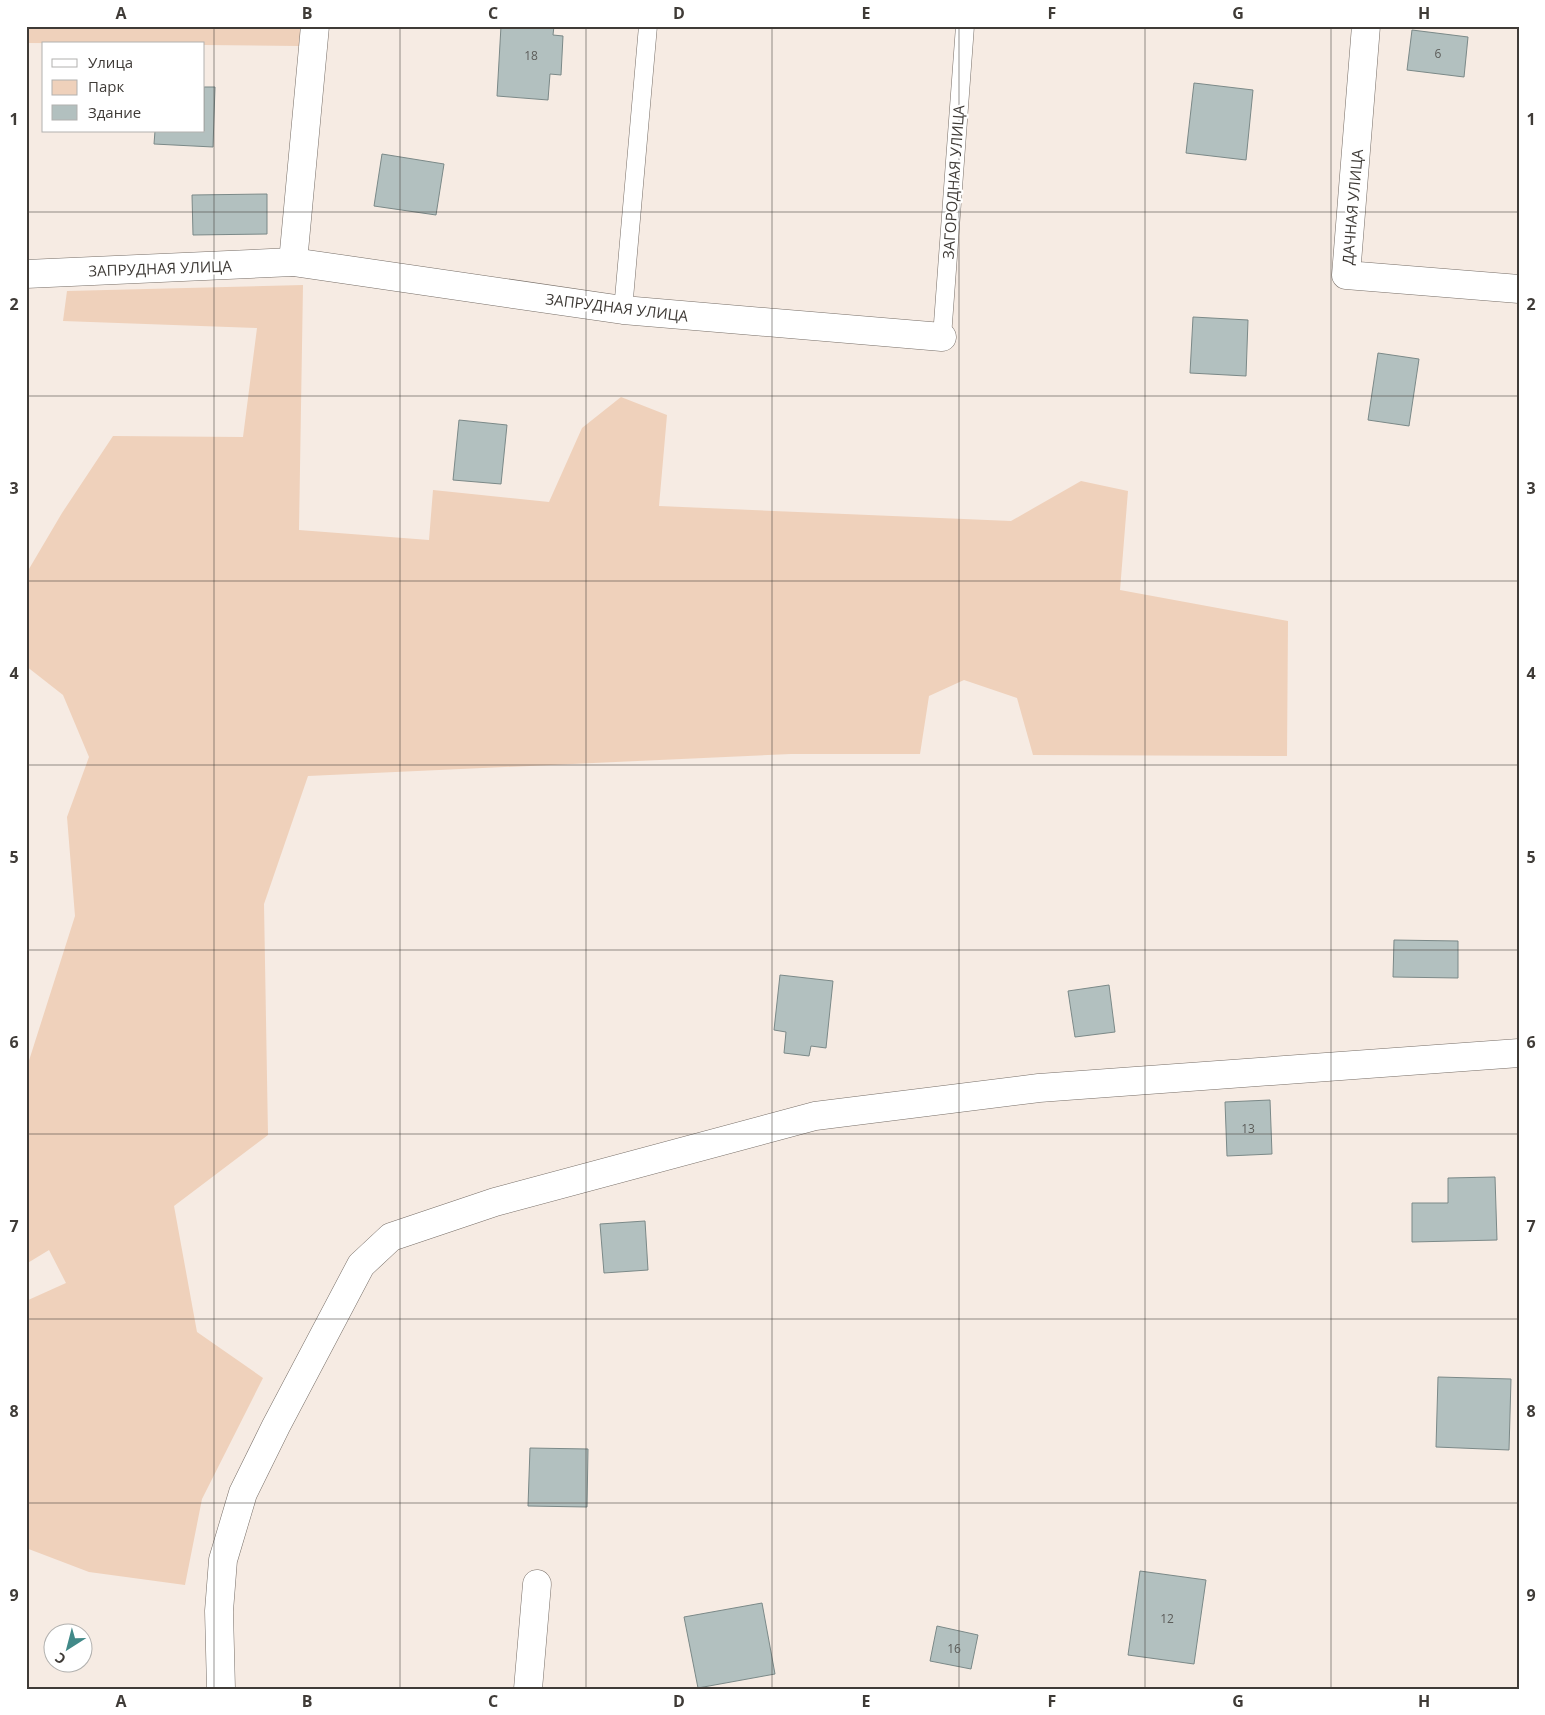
<svg xmlns="http://www.w3.org/2000/svg" width="1545" height="1715" viewBox="0 0 1545 1715" font-family="'Open Sans',sans-serif">
  <style>
    .green { fill: #efd1bb }
    .building { fill: #b2c0bf; stroke: #7b8988 }
    .lines { fill: none; stroke-linecap: round; stroke-linejoin: round }
    .lane-casing { stroke: #776e67; stroke-width: 19 }
    .street-casing { stroke: #776e67; stroke-width: 29 }
    .lane { stroke: #fff; stroke-width: 18 }
    .street { stroke: #fff; stroke-width: 28 }
    .grid { fill: none; stroke: #3f3b37; stroke-width: 1; stroke-opacity: 0.55 }
    .labels { text-anchor: middle; dominant-baseline: central; stroke-width: 4.5; stroke-linejoin: round; paint-order: stroke }
    .number-label { font-size: 12px; fill: #5c5c59 }
    .street-label { font-size: 15px; fill: #3f3b37; stroke: #fff }
    .neatline { fill: none; stroke: #3f3b37; stroke-width: 2 }
    .grid-label { font-size: 16px; text-anchor: middle; font-weight: bold; fill: #3f3b37 }
  </style>
  <rect width="100%" height="100%" fill="#f6ebe3"/>
  <!-- green -->
  <g class="green">
    <polygon points="27,26 301,26 299,46 204,45 204,44 28,43"/>
    <polygon points="303,285 299,530 429,540 433,490 549,502 582,428 621,397 667,415 659,506 1011,521 1081,481 1128,491 1120,590 1288,621 1287,756 1033,755 1017,698 964,680 929,696 920,754 791,754 308,776 264,904 268,1135 174,1206 197,1332 263,1378 202,1499 185,1585 89,1572 26,1548 26,1301 66,1283 49,1250 26,1264 26,1070 75,916 67,817 89,757 63,695 26,666 26,574 62,513 113,436 243,437 257,328 63,321 67,291"/>
  </g>
  <!-- building -->
  <g class="building">
    <polygon points="501,26 554,26 553,35 563,36 561,75 550,74 548,100 497,96"/>
    <polygon points="1412,30 1468,37 1464,77 1407,70"/>
    <polygon points="1194,83 1253,90 1246,160 1186,153"/>
    <polygon points="204,87 215,87 213,147 154,144 155,131 204,131"/>
    <polygon points="382,154 444,164 436,215 374,206"/>
    <polygon points="267,194 267,234 193,235 192,195"/>
    <polygon points="1193,317 1248,320 1246,376 1190,373"/>
    <polygon points="1378,353 1419,359 1409,426 1368,420"/>
    <polygon points="459,420 507,425 501,484 453,480"/>
    <polygon points="1394,940 1458,941 1458,978 1393,977"/>
    <polygon points="780,975 833,981 826,1048 811,1046 809,1056 784,1053 786,1032 774,1030"/>
    <polygon points="1109,985 1115,1032 1075,1037 1068,991"/>
    <polygon points="1270,1100 1272,1154 1227,1156 1225,1102"/>
    <polygon points="1495,1177 1497,1240 1412,1242 1412,1203 1448,1203 1448,1178"/>
    <polygon points="645,1221 648,1270 604,1273 600,1224"/>
    <polygon points="1438,1377 1511,1379 1509,1450 1436,1447"/>
    <polygon points="530,1448 588,1449 587,1507 528,1506"/>
    <polygon points="1140,1571 1206,1580 1194,1664 1128,1655"/>
    <polygon points="762,1603 775,1674 698,1688 684,1617"/>
    <polygon points="937,1626 978,1635 971,1669 930,1661"/>
  </g>
  <g class="lines">
    <defs>
      <g id="lane">
        <polyline points="623,310 648,26"/>
        <polyline points="942,337 965,26"/>
      </g>
      <g id="street">
        <polyline points="1366,26 1346,275 1519,289"/>
        <polyline points="293,262 315,26"/>
        <polyline points="26,274 293,262 623,310 942,337"/>
        <polyline points="221,1689 219,1611 223,1560 243,1493 276,1426 361,1265 391,1237 495,1202 815,1116 1039,1088 1519,1053"/>
        <polyline points="528,1689 537,1584"/>
      </g>
    </defs>
    <!-- lane casing -->
    <use href="#lane" class="lane-casing"/>
    <!-- street casing -->
    <use href="#street" class="street-casing"/>
    <!-- lane -->
    <use href="#lane" class="lane"/>
    <!-- street -->
    <use href="#street" class="street"/>
  </g>
  <!-- grid -->
  <path class="grid" d="M214 26V1689M400 26V1689M586 26V1689M772 26V1689M959 26V1689M1145 26V1689M1331 26V1689M26 212H1519M26 396H1519M26 581H1519M26 765H1519M26 950H1519M26 1134H1519M26 1319H1519M26 1503H1519"/>
  <g class="labels">
    <!-- number labels -->
    <g class="number-label">
      <text x="1438" y="53">6</text>
      <text x="531" y="55">18</text>
      <text x="1248" y="1128">13</text>
      <text x="1167" y="1618">12</text>
      <text x="954" y="1648">16</text>
    </g>
    <!-- street labels -->
    <g class="street-label">
      <text transform="translate(953 182) rotate(-86)">ЗАГОРОДНАЯ УЛИЦА</text>
      <text transform="translate(1352 207) rotate(-85)">ДАЧНАЯ УЛИЦА</text>
      <text transform="translate(160 268) rotate(-2)">ЗАПРУДНАЯ УЛИЦА</text>
      <text transform="translate(617 307) rotate(7)">ЗАПРУДНАЯ УЛИЦА</text>
    </g>
  </g>
  <!-- border -->
  <rect width="1545" height="1715" fill="none" stroke="#ffffff" stroke-width="55"/>
  <!-- legend -->
  <rect x="42" y="42" width="162" height="90" fill="#ffffff" stroke="#b2b1af"/>
  <rect x="52" y="59" width="25" height="8" fill="#ffffff" stroke="#b2b1af"/>
  <text x="88" y="68" font-size="15" fill="#3f3b37">Улица</text>
  <rect x="52" y="80" width="25" height="15" fill="#efd1bb" stroke="#b2b1af"/>
  <text x="88" y="92" font-size="15" fill="#3f3b37">Парк</text>
  <rect x="52" y="105" width="25" height="15" fill="#b2c0bf" stroke="#b2b1af"/>
  <text x="88" y="118" font-size="15" fill="#3f3b37">Здание</text>
  <!-- north arrow -->
  <g transform="translate(68 1648) rotate(216)"><circle r="24" fill="#ffffff" stroke="#b2b1af"/>
  <path d="M0-4L9 19L0 12L-9 19Z" fill="#418988"/>
  <text y="-8" font-size="14" font-weight="bold" text-anchor="middle" fill="#3f3b37">С</text>
  </g>
  <rect x="28" y="28" width="1490" height="1660" class="neatline"/>
  <g class="grid-label">
    <text x="121" y="19">A</text>
    <text x="307" y="19">B</text>
    <text x="493" y="19">C</text>
    <text x="679" y="19">D</text>
    <text x="866" y="19">E</text>
    <text x="1052" y="19">F</text>
    <text x="1238" y="19">G</text>
    <text x="1424" y="19">H</text>
    <text x="14" y="125">1</text>
    <text x="1531" y="125">1</text>
    <text x="14" y="310">2</text>
    <text x="1531" y="310">2</text>
    <text x="14" y="494">3</text>
    <text x="1531" y="494">3</text>
    <text x="14" y="679">4</text>
    <text x="1531" y="679">4</text>
    <text x="14" y="863">5</text>
    <text x="1531" y="863">5</text>
    <text x="14" y="1048">6</text>
    <text x="1531" y="1048">6</text>
    <text x="14" y="1232">7</text>
    <text x="1531" y="1232">7</text>
    <text x="14" y="1417">8</text>
    <text x="1531" y="1417">8</text>
    <text x="14" y="1601">9</text>
    <text x="1531" y="1601">9</text>
    <text x="121" y="1707">A</text>
    <text x="307" y="1707">B</text>
    <text x="493" y="1707">C</text>
    <text x="679" y="1707">D</text>
    <text x="866" y="1707">E</text>
    <text x="1052" y="1707">F</text>
    <text x="1238" y="1707">G</text>
    <text x="1424" y="1707">H</text>
  </g>
</svg>
